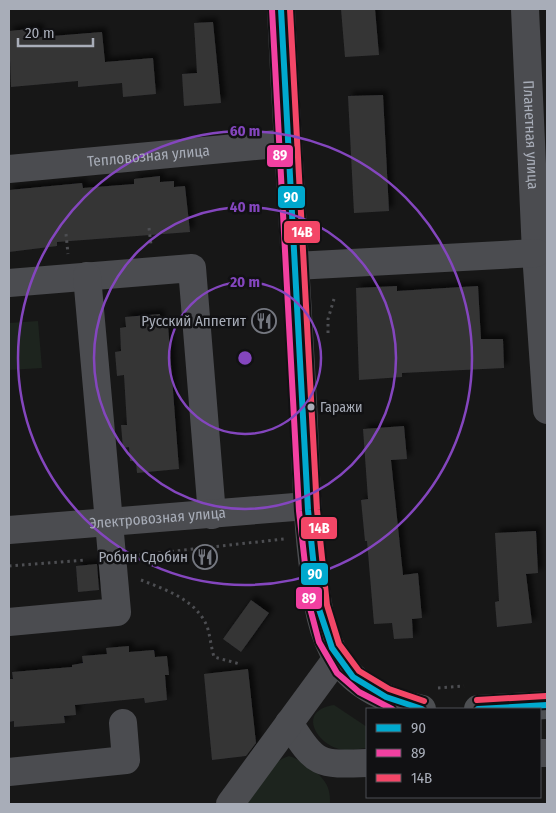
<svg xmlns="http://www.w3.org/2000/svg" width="556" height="813" font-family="'Fira Sans Condensed',sans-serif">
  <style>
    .green { fill: #1d241e }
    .building { fill: #353536; filter: url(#shadow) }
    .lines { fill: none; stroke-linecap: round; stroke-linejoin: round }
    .path { stroke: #4d4e52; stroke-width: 3; stroke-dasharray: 2.5 4; stroke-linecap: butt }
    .minor { stroke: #4b4c50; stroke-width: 28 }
    .major { stroke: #4d4f52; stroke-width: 28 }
    .bus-1-casing { stroke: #111113; stroke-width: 10 }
    .bus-2-casing { stroke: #111113; stroke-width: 10 }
    .bus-3-casing { stroke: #111113; stroke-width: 10 }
    .bus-1 { stroke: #00a9ce; stroke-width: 6 }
    .bus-2 { stroke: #f240a1; stroke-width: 6 }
    .bus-3 { stroke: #f34667; stroke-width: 6 }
    .ring { fill: none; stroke: #8446be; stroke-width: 2.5 }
    .bus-dot { fill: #a8adb8; stroke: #111113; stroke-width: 2 }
    .labels { text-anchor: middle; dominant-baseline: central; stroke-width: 5; stroke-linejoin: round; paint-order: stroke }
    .bus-label { font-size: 14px; fill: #a8adb8; stroke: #111113; text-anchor: start }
    .street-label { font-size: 15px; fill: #a8adb8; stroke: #111113 }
    .poi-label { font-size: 15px; fill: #a8adb8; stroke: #111113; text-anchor: end }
    .centre { fill: #8446be; stroke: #111113; stroke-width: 2.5 }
    .ring-label { font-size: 15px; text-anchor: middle; font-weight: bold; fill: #8446be; stroke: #111113; stroke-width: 5; stroke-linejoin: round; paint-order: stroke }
    .line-badge { stroke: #111113; stroke-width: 2 }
    .badge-label { font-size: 14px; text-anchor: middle; font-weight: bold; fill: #fff }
  </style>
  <defs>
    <filter id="shadow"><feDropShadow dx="4.5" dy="-4.5" stdDeviation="2.5" flood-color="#0009"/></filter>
  </defs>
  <rect width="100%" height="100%" fill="#171717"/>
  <g class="green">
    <path d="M38,321L42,368L9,370V323Z"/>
    <path d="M334,705L367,727V748C358,749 345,752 336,748C314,740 299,710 334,705Z"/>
    <path d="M289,756C302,760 324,775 328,788C330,793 330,799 330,804H247C258,788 268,762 289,756Z"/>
  </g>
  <g class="building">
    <path d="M341,9H375L379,55L345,57Z"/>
    <path d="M213,22L221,103L184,106L182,74L197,73L194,23Z"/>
    <path d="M39,28L40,37L102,32L105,62L153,58L156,94L123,97L122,83L78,87V81L11,87L9,31Z"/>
    <path d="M383,95L389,211L354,213L348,96Z"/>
    <path d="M160,176V182L174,181V187L185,186L190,232L57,242V246L9,252V190L82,183L83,188L134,184V179Z"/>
    <path d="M397,286V291L478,286L481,339H503L504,368L402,373V377L359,380L356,288Z"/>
    <path d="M160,314L161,326L168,325L179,469L137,473L136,461H130L129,447L123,448L121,425H127L124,375L117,376L115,352L121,351L120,328L126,327L125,317Z"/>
    <path d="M404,426L407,459L391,460L403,575L418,573L422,618L412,619L413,638L394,639L392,623L374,624L367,541H365L361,500L368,499L363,429Z"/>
    <path d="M536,531L538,573L526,574L532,623L497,627L495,602L499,601L495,533Z"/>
    <path d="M97,564L99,590L78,592L76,566Z"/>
    <path d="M251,600L269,613L241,652L223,639Z"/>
    <path d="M129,646V652L154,650L155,657L167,656L169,675H165L167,700L145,703L144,698L75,705L76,715L64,716L65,723L14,727V721L9,722V679H13L12,672L72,667V665L83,663L82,656L107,654L106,648Z"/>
    <path d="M248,669L256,743L246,756L212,760L204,674Z"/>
  </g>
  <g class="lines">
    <g class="path">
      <path d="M149,228L151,245"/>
      <path d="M66,234L68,254"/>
      <path d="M328,333V319L334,299"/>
      <path d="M139,555L284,539"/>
      <path d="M9,566L85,560"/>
      <path d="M141,580C166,590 195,599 207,626C210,635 211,647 214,657L240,664"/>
      <path d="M438,688L464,686"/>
    </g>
    <g class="minor">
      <path id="s1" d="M525,9L536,253L547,410"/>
      <path id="s2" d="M9,169L288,143"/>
      <path d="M295,266L536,253"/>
      <path d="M9,283L192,268L212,515"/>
      <path id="s3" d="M9,530L307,506"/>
      <path d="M9,622L117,612L87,276"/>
      <path d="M289,723C316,765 318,765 367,763"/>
      <path d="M540,753H547"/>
      <path d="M9,772L126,760L123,723"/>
      <path d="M230,804L337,658"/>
    </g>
    <g class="major">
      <path d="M281,9C287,140 296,272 303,404C306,461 306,517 314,574C317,602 321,633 337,658C355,687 390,702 422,709"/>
      <path d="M478,709L547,705"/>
    </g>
    <defs>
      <g id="bus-1">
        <path d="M281,9L308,510L318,606L332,648L353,677L386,697L422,709"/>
        <path d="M478,709L547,705"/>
      </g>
      <path id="bus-2" d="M272,9L299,511L310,608L319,642L337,673L359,692L392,709"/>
      <g id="bus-3">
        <path d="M290,9L317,510L327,605L339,644L359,671L389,689L424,701"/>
        <path d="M477,700L546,696"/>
      </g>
    </defs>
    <use href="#bus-1" class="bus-1-casing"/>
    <use href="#bus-2" class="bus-2-casing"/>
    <use href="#bus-3" class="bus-3-casing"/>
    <use href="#bus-1" class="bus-1"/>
    <use href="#bus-2" class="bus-2"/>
    <use href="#bus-3" class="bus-3"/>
  </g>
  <g class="ring">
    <circle cx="245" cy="358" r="76"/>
    <circle cx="245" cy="358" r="151"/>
    <circle cx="245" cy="358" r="227"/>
  </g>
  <defs>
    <symbol id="restaurant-ring" viewBox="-11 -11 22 22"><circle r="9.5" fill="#111113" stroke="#757880" stroke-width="1.5"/><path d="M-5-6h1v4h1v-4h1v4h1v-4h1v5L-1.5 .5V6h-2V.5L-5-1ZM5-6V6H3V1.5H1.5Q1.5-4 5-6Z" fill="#757880"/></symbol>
  </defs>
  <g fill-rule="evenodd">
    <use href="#restaurant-ring" x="250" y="307" width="28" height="28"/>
    <use href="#restaurant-ring" x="191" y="543" width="28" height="28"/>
  </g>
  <circle class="bus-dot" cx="311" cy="407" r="4.5"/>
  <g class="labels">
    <g class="bus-label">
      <text x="320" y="407">Гаражи</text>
    </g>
    <g class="street-label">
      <text stroke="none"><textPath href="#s1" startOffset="126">Планетная улица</textPath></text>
      <text stroke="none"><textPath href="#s2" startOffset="140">Тепловозная улица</textPath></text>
      <text stroke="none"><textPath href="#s3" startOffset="149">Электровозная улица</textPath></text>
    </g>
    <g class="poi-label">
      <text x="246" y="321">Русский Аппетит</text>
      <text x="188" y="557">Робин Сдобин</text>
    </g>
  </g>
  <circle cx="245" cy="358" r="8" class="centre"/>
  <g class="ring-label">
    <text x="245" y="136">60 m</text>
    <text x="245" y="212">40 m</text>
    <text x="245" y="287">20 m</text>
  </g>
  <g class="line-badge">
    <rect x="266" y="144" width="28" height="24" rx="5" fill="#f240a1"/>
    <rect x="277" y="185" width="29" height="24" rx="5" fill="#00a9ce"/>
    <rect x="283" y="220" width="38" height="24" rx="5" fill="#f34667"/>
    <rect x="300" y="516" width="38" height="24" rx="5" fill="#f34667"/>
    <rect x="300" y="562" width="29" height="24" rx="5" fill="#00a9ce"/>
    <rect x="295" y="586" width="28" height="24" rx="5" fill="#f240a1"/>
  </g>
  <g class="badge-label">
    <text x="280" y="160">89</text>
    <text x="291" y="202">90</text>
    <text x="302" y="237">14В</text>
    <text x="319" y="533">14В</text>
    <text x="315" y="579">90</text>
    <text x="309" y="603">89</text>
  </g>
  <rect width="556" height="813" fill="none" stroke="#a8adb8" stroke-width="20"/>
  <rect x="366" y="708" width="175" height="90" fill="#111113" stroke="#4d4f55"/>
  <rect x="376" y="724" width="25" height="8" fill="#00a9ce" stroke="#4d4f55"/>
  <text x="411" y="733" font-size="15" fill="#a8adb8">90</text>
  <rect x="376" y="749" width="25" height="8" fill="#f240a1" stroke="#4d4f55"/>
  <text x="411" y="758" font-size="15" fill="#a8adb8">89</text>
  <rect x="376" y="774" width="25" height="8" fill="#f34667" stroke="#4d4f55"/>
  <text x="411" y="783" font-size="15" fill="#a8adb8">14В</text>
  <path d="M18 38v8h75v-8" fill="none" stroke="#a8adb8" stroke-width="2.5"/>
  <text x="25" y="38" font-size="15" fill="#a8adb8" stroke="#111113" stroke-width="4" paint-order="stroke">20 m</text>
</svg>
